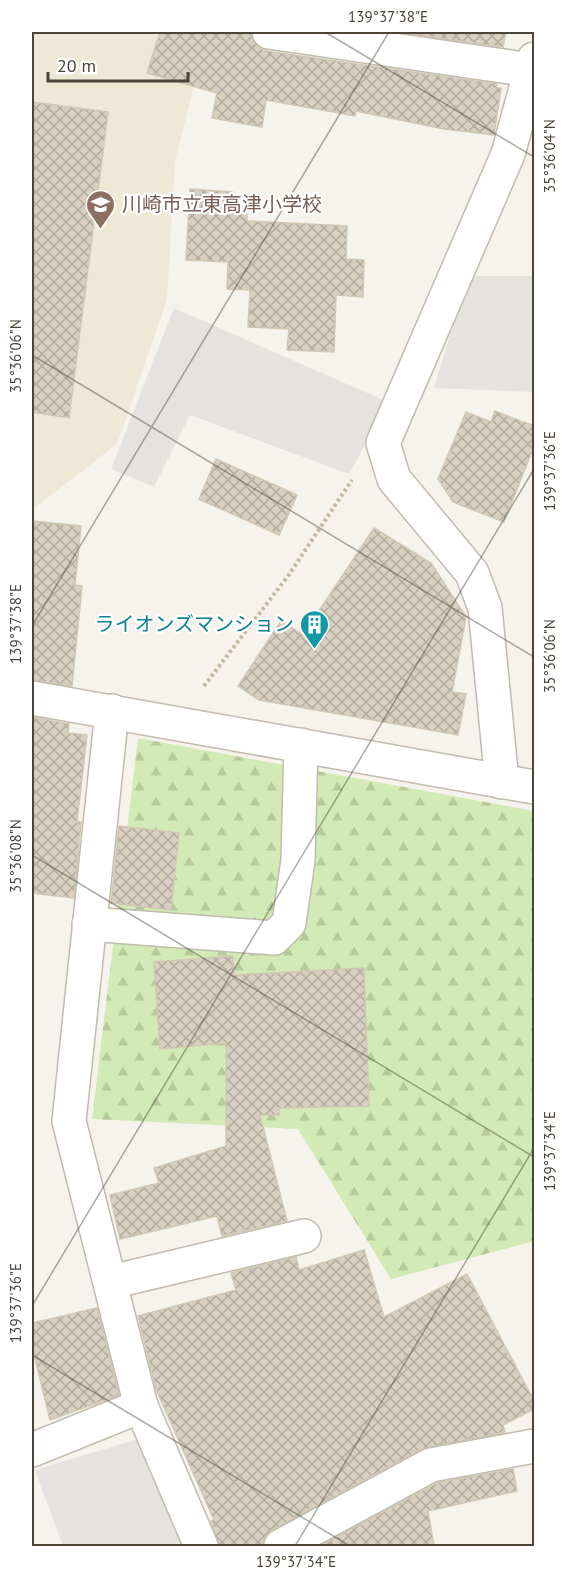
<svg xmlns="http://www.w3.org/2000/svg" width="566" height="1578" font-family="'PT Sans','Noto Sans JP',sans-serif">
  <style>
    .education { fill: #efe8d6 }
    .forest { fill: url(#forest-firs) }
    .parking { fill: #e5e3e0 }
    .building { fill: url(#building-cross-hatch); stroke: #d3c7b4; stroke-width: 1.5 }
    .lines { fill: none; stroke-linecap: round; stroke-linejoin: round }
    .minor-casing { stroke: #c2bbae; stroke-width: 36 }
    .path { stroke: #c4b79f; stroke-width: 4; stroke-dasharray: 3 3; stroke-linecap: butt }
    .minor { stroke: #fff; stroke-width: 33 }
    .ticks { fill: none; stroke: #4b4439; stroke-width: 1.5; stroke-opacity: 0.45 }
    .labels { text-anchor: middle; dominant-baseline: central; stroke-width: 4.5; stroke-linejoin: round; paint-order: stroke }
    .education-label { font-size: 20px; fill: #785e54; stroke: #fff; text-anchor: start }
    .culture-label { font-size: 20px; fill: #0d838f; stroke: #fff; text-anchor: end }
    .neatline { fill: none; stroke: #4b4439; stroke-width: 2 }
    .ticks-label { font-size: 15px; text-anchor: middle; fill: #4b4439 }
  </style>
  <defs>
    <pattern id="forest-firs" width="22" height="20" patternUnits="userSpaceOnUse" patternTransform="scale(1.5)"><rect width="22" height="20" fill="#d2eab5"/><path d="M5 1l3.5 6h-7zM16 11l3.5 6h-7z" fill="#b6ca9c"/></pattern>
    <pattern id="building-cross-hatch" width="8" height="8" patternUnits="userSpaceOnUse" patternTransform="scale(1.5)"><rect width="8" height="8" fill="#d8cfc1"/><path d="M0 0l8 8M0 8l8-8" fill="none" stroke="#b1aa9e"/></pattern>
  </defs>
  <rect width="100%" height="100%" fill="#f6f3ec"/>
  <path class="education" d="M32,32H208L175,161L167,300L117,444L32,510Z"/>
  <path class="forest" d="M138,738L534,811V1241L391,1279L298,1129L92,1119Z"/>
  <g class="parking">
    <path d="M468,276H534V392L434,388Z"/>
    <path d="M174,308L388,402L349,474L190,415L154,487L111,469Z"/>
    <path d="M138,1439L184,1546H63L35,1470Z"/>
  </g>
  <g class="building">
    <path d="M160,32H251L257,46L266,51L497,84L496,88H501L494,135L444,129L356,111L355,116L266,100L262,127L212,118L217,93L147,73Z"/>
    <path d="M396,32H506L503,47Z"/>
    <path d="M32,102L108,112L69,418L32,412Z"/>
    <path d="M190,189L232,192L231,213L247,214V221L347,226L346,259L364,260L363,297L336,295L334,352L287,350L289,329L248,327L250,290L227,289L228,262L186,260Z"/>
    <path d="M495,411L534,426V446L504,522L453,502L438,479L466,412L491,422Z"/>
    <path d="M216,459L297,495L279,535L199,499Z"/>
    <path d="M32,521L81,526L75,585L82,586L72,686L32,680Z"/>
    <path d="M374,528L431,563L466,617L452,692L466,694L458,735L259,700L238,686L281,621L303,635Z"/>
    <path d="M32,717L69,724L68,733L87,735L77,822H81L74,898L32,893Z"/>
    <path d="M119,826L179,833L171,910L111,903Z"/>
    <path d="M233,956L234,975L364,968L369,1106L279,1108V1115H260L287,1221L222,1236L217,1216L120,1239L110,1195L159,1183L154,1168L226,1146V1043L160,1049L154,962Z"/>
    <path d="M364,1250L384,1317L467,1274L534,1401V1409L503,1425L505,1432L422,1449L272,1530L265,1537L262,1546H219L211,1521L214,1520L156,1389L138,1316L236,1290L231,1273L296,1257L299,1270Z"/>
    <path d="M97,1308L119,1395L50,1420L32,1346V1323Z"/>
    <path d="M513,1469L517,1491L428,1511L434,1546H320L437,1483Z"/>
  </g>
  <g class="lines">
    <defs>
      <g id="minor">
        <path d="M269,32L531,70"/>
        <path d="M32,698L534,787"/>
        <path d="M112,711L69,1121L141,1406L201,1546"/>
        <path d="M502,782L485,608L472,573L394,479L383,443L508,154L534,59"/>
        <path d="M89,924L274,938L289,923L298,860L301,745"/>
        <path d="M111,1282L304,1236"/>
        <path d="M32,1450L141,1406"/>
        <path d="M281,1546L431,1465L534,1446"/>
      </g>
    </defs>
    <use href="#minor" class="minor-casing"/>
    <path class="path" d="M204,686L288,576L352,480"/>
    <use href="#minor" class="minor"/>
  </g>
  <path class="ticks" d="M325,32L534,157M32,355L534,657M32,626L389,32M32,855L534,1157M32,1306L534,469M32,1355L350,1546M295,1546L534,1148"/>
  <defs>
    <symbol id="school-pin" viewBox="-11 -11 22 30"><path d="M0 17L-7.5 6A9.5 9.5 0 1 1 7.5 6Z" fill="#8d6e63" stroke="#fff"/><path d="M0-5L7-2L0 1L-7-2ZM-4 1L0 2.5L4 1V4Q0 6-4 4Z" fill="#fff"/></symbol>
    <symbol id="building-pin" viewBox="-11 -11 22 30"><path d="M0 17L-7.5 6A9.5 9.5 0 1 1 7.5 6Z" fill="#0f9aa8" stroke="#fff"/><path d="M-4-6H4V6H1V3H-1V6H-4ZM-2.5-4.3h1.7v1.8h-1.7ZM.8-4.3h1.7v1.8H.8ZM-2.5-1h1.7V.8h-1.7ZM.8-1h1.7V.8H.8Z" fill="#fff"/></symbol>
  </defs>
  <g fill-rule="evenodd">
    <use href="#school-pin" x="84" y="188" width="33" height="45"/>
    <use href="#building-pin" x="298" y="608" width="33" height="45"/>
  </g>
  <g class="labels">
    <g class="education-label">
      <text x="122" y="204">川崎市立東高津小学校</text>
    </g>
    <g class="culture-label">
      <text x="294" y="624">ライオンズマンション</text>
    </g>
  </g>
  <rect width="566" height="1578" fill="none" stroke="#ffffff" stroke-width="66"/>
  <path d="M48 72v9h140v-9" fill="none" stroke="#4b4439" stroke-width="3"/>
  <text x="57" y="72" font-size="18" fill="#4b4439" stroke="#ffffff" stroke-width="4.5" paint-order="stroke">20 m</text>
  <rect x="33" y="33" width="500" height="1512" class="neatline"/>
  <g class="ticks-label">
    <text x="388" y="22">139°37'38"E</text>
    <text transform="translate(550 156) rotate(-90)" y="5">35°36'04"N</text>
    <text transform="translate(16 356) rotate(-90)" y="5">35°36'06"N</text>
    <text transform="translate(550 471) rotate(-90)" y="5">139°37'36"E</text>
    <text transform="translate(16 624) rotate(-90)" y="5">139°37'38"E</text>
    <text transform="translate(550 656) rotate(-90)" y="5">35°36'06"N</text>
    <text transform="translate(16 856) rotate(-90)" y="5">35°36'08"N</text>
    <text transform="translate(550 1151) rotate(-90)" y="5">139°37'34"E</text>
    <text transform="translate(16 1303) rotate(-90)" y="5">139°37'36"E</text>
    <text x="296" y="1567">139°37'34"E</text>
  </g>
</svg>
